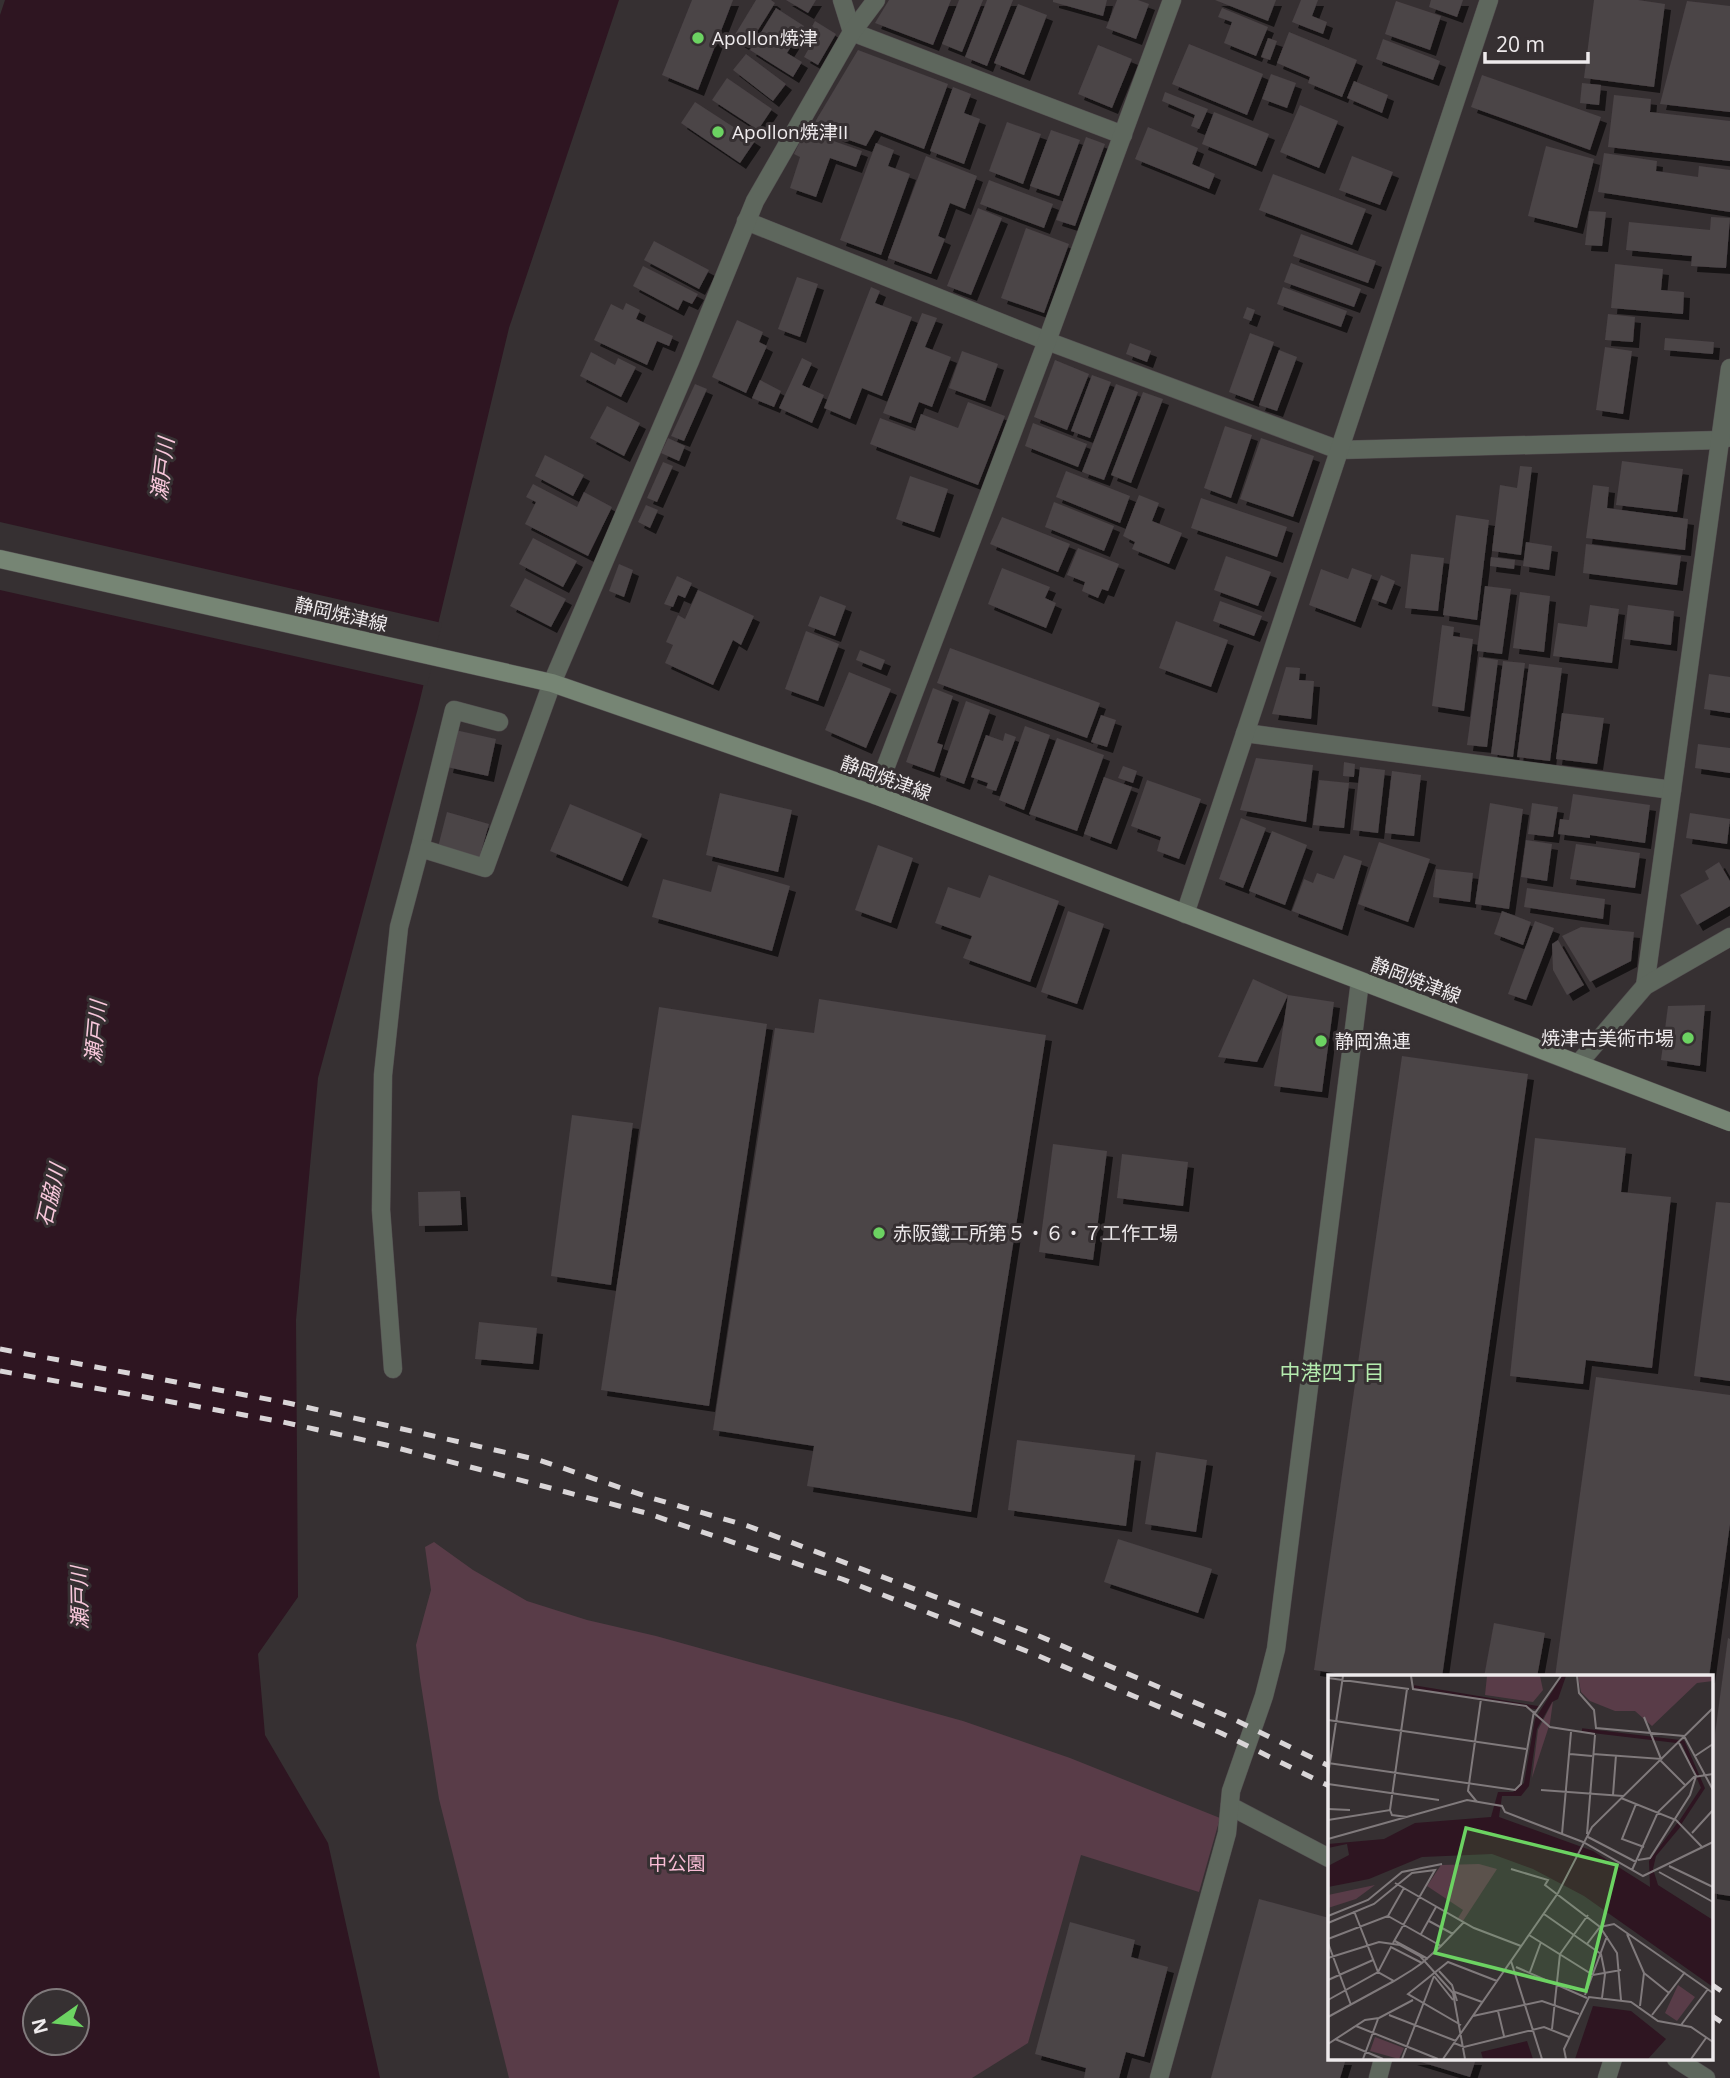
<svg xmlns="http://www.w3.org/2000/svg" width="1730" height="2078" font-family="'Open Sans','Noto Sans JP',sans-serif">
  <style>
    .green { fill: #593c48 }
    .water { fill: #2e1521; fill-rule: evenodd }
    .pier { fill: #363032 }
    .building { fill: #4b4447; filter: url(#shadow) }
    .lines { fill: none; stroke-linecap: round; stroke-linejoin: round }
    .minor-casing { stroke: #534e50; stroke-width: 19 }
    .secondary-casing { stroke: #534e50; stroke-width: 19 }
    .minor { stroke: #5e675d; stroke-width: 18 }
    .secondary { stroke: #768574; stroke-width: 18 }
    .rail { stroke: #d9d5d7; stroke-width: 5; stroke-dasharray: 12 12; stroke-linecap: butt }
    .poi-dot { fill: #6cd362; stroke: #363032; stroke-width: 2.5 }
    .labels { text-anchor: middle; dominant-baseline: central; stroke-width: 6; stroke-linejoin: round; paint-order: stroke }
    .poi-label { font-size: 19px; fill: #eeeaec; stroke: #363032; text-anchor: start }
    .street-label { font-size: 19px; fill: #eeeaec; stroke: #363032 }
    .park-label { font-size: 19px; fill: #f8bcd5; stroke: #363032 }
    .water-label { font-size: 21px; font-style: italic; fill: #f9c8dc; stroke: #363032 }
    .neighbourhood-label { font-size: 21px; fill: #b4ebae; stroke: #363032 }
    .inset-river { fill: none; stroke: #2e1521; stroke-width: 3.5 }
    .inset-road { fill: none; stroke: #807a7c; stroke-width: 2 }
    .view { fill: #6cd362; fill-opacity: 0.15; stroke: #6cd362; stroke-width: 3.5 }
    .inset-edge { fill: none; stroke: #eeeaec; stroke-width: 3.5 }
  </style>
  <defs>
    <filter id="shadow"><feDropShadow dx="6" dy="6" stdDeviation="0" flood-color="#0009"/></filter>
  </defs>
  <rect width="100%" height="100%" fill="#363032"/>
  <path class="green" d="M434,1542L473,1570L527,1601L587,1620L656,1636L963,1721L1070,1758L1220,1818L1199,1892L1081,1855L1028,2043L972,2078H509L439,1799L420,1678L416,1645L431,1590L425,1547Z"/>
  <path class="water" d="M5,0H619L509,328L418,708L318,1078L296,1320L298,1597L258,1654L265,1735L328,1843L380,2078H0V15ZM35,2001H77V2043H35Z"/>
  <path class="pier" d="M0,522L442,623L427,686L0,590Z"/>
  <g class="building">
    <path d="M692,0H733L698,90L662,75Z"/>
    <path d="M756,0H771L775,3L755,35L750,32L743,44L733,38Z"/>
    <path d="M786,0H816L808,13Z"/>
    <path d="M889,0H951L933,45L875,23Z"/>
    <path d="M959,0H983L962,52L942,44Z"/>
    <path d="M987,0H1013L987,66L965,57Z"/>
    <path d="M1053,0H1107L1103,16L1053,2Z"/>
    <path d="M1117,0H1138L1149,4L1136,39L1106,28Z"/>
    <path d="M1215,0H1276L1268,21Z"/>
    <path d="M1301,0H1318L1312,16L1327,22L1323,34L1292,22Z"/>
    <path d="M1431,0H1463L1457,17L1429,7Z"/>
    <path d="M1594,0H1638L1665,4L1654,87L1584,78Z"/>
    <path d="M1396,1L1441,16L1430,50L1385,34Z"/>
    <path d="M1687,1L1730,6V112L1660,104Z"/>
    <path d="M1018,4L1047,15L1024,75L994,63Z"/>
    <path d="M776,8L804,26L787,53L802,62L793,77L750,50Z"/>
    <path d="M1222,8L1268,27L1256,56L1224,43L1232,22L1218,17Z"/>
    <path d="M815,21L836,34L818,65L804,57L812,43L805,39Z"/>
    <path d="M1289,32L1357,60L1342,97L1308,83L1310,77L1277,63Z"/>
    <path d="M1268,38L1277,41L1270,60L1261,57Z"/>
    <path d="M1383,39L1440,61L1433,80L1376,59Z"/>
    <path d="M1189,44L1263,74L1247,115L1172,84Z"/>
    <path d="M1098,45L1132,59L1112,108L1078,94Z"/>
    <path d="M858,50L948,84L924,149L875,130L866,146L812,127Z"/>
    <path d="M746,54L786,84L773,101L733,70Z"/>
    <path d="M1271,74L1296,83L1287,108L1262,99Z"/>
    <path d="M1482,75L1601,117L1590,150L1471,107Z"/>
    <path d="M727,78L772,109L758,130L712,100Z"/>
    <path d="M1354,81L1388,95L1382,113L1347,98Z"/>
    <path d="M1582,83L1601,85L1599,105L1580,103Z"/>
    <path d="M953,87L971,94L964,113L980,119L964,164L930,151Z"/>
    <path d="M1165,92L1208,109L1199,129L1191,126L1195,115L1162,101Z"/>
    <path d="M1614,95L1651,99L1650,112L1730,121V161L1608,147Z"/>
    <path d="M695,102L755,141L740,163L681,123Z"/>
    <path d="M1300,105L1338,121L1319,168L1280,152Z"/>
    <path d="M1214,112L1269,134L1256,166L1202,144Z"/>
    <path d="M1007,122L1041,134L1023,184L989,171Z"/>
    <path d="M1148,127L1198,148L1192,164L1215,174L1209,189L1135,159Z"/>
    <path d="M1051,130L1080,140L1059,196L1030,186Z"/>
    <path d="M805,131L862,151L856,167L830,158L816,197L790,188L800,157L794,154Z"/>
    <path d="M1086,137L1105,144L1075,226L1056,220Z"/>
    <path d="M876,143L894,150L888,166L910,174L881,255L840,240Z"/>
    <path d="M1546,146L1594,159L1577,228L1528,216Z"/>
    <path d="M1604,153L1657,161L1656,171L1698,177L1699,166L1730,170V212L1598,192Z"/>
    <path d="M926,156L977,176L965,209L950,203L938,236L945,239L931,274L888,258Z"/>
    <path d="M1352,156L1393,172L1380,205L1339,190Z"/>
    <path d="M1273,174L1366,209L1352,245L1259,210Z"/>
    <path d="M989,180L1053,204L1044,228L980,204Z"/>
    <path d="M978,208L1002,218L971,295L947,286Z"/>
    <path d="M1589,211L1606,212L1602,246L1585,245Z"/>
    <path d="M1711,217L1730,218L1726,268L1691,266L1692,256L1626,250L1629,222L1710,230Z"/>
    <path d="M1026,228L1069,244L1044,313L1001,298Z"/>
    <path d="M1301,234L1376,261L1368,283L1293,256Z"/>
    <path d="M654,241L709,270L699,289L644,260Z"/>
    <path d="M1291,263L1361,289L1354,307L1284,282Z"/>
    <path d="M1615,264L1663,269L1661,290L1684,292L1683,314L1611,308Z"/>
    <path d="M643,266L698,294L692,304L683,300L678,310L633,286Z"/>
    <path d="M797,277L818,284L800,337L778,329Z"/>
    <path d="M871,287L880,291L875,303L912,317L882,396L862,388L850,419L824,408Z"/>
    <path d="M1283,287L1347,311L1341,327L1277,304Z"/>
    <path d="M626,303L640,310L636,319L673,336L669,346L657,341L647,365L594,340L611,304L623,310Z"/>
    <path d="M1247,307L1255,310L1251,321L1243,318Z"/>
    <path d="M922,313L937,318L925,347L951,357L932,407L919,402L911,423L883,413Z"/>
    <path d="M1608,314L1635,317L1633,342L1605,340Z"/>
    <path d="M737,320L763,332L759,342L767,346L746,393L712,377Z"/>
    <path d="M1250,333L1274,342L1253,401L1229,392Z"/>
    <path d="M1665,338L1714,342L1713,354L1664,350Z"/>
    <path d="M1130,343L1151,351L1147,362L1126,354Z"/>
    <path d="M1605,347L1632,351L1623,414L1596,410Z"/>
    <path d="M1279,350L1297,357L1277,411L1259,405Z"/>
    <path d="M962,351L998,364L985,401L949,388Z"/>
    <path d="M591,352L615,365L618,358L636,367L621,397L580,376Z"/>
    <path d="M802,358L812,363L802,385L824,395L812,423L779,408Z"/>
    <path d="M1055,360L1089,374L1067,430L1034,417Z"/>
    <path d="M1092,375L1111,382L1090,438L1071,431Z"/>
    <path d="M760,380L781,391L774,407L752,398Z"/>
    <path d="M695,384L707,389L684,441L671,436Z"/>
    <path d="M1116,384L1138,392L1104,480L1082,472Z"/>
    <path d="M1143,392L1163,399L1131,483L1111,475Z"/>
    <path d="M968,402L1005,416L978,485L870,444L880,418L915,431L921,414L958,428Z"/>
    <path d="M607,406L640,423L624,456L590,438Z"/>
    <path d="M1033,423L1087,444L1078,467L1025,446Z"/>
    <path d="M1225,426L1252,435L1231,498L1204,488Z"/>
    <path d="M668,438L685,446L679,461L661,453Z"/>
    <path d="M1261,438L1314,456L1293,517L1240,499Z"/>
    <path d="M545,455L584,475L573,496L535,476Z"/>
    <path d="M1622,461L1683,469L1677,512L1616,505Z"/>
    <path d="M663,462L673,466L657,502L647,498Z"/>
    <path d="M1520,466L1532,467L1521,555L1492,551L1500,485L1517,488Z"/>
    <path d="M1066,471L1130,496L1120,523L1056,497Z"/>
    <path d="M910,476L948,489L934,532L896,519Z"/>
    <path d="M533,484L577,507L584,492L612,507L588,556L525,524L536,502L526,497Z"/>
    <path d="M1593,485L1609,487L1607,508L1688,519L1685,550L1586,538Z"/>
    <path d="M1139,495L1159,503L1152,521L1182,533L1169,564L1132,549L1135,542L1123,536Z"/>
    <path d="M1201,498L1287,527L1277,557L1191,528Z"/>
    <path d="M1054,502L1114,526L1104,551L1045,527Z"/>
    <path d="M646,505L658,510L650,528L638,522Z"/>
    <path d="M1456,515L1489,520L1477,620L1443,615Z"/>
    <path d="M1002,517L1070,544L1058,572L990,544Z"/>
    <path d="M533,538L577,561L563,587L519,564Z"/>
    <path d="M1526,542L1552,546L1549,570L1523,566Z"/>
    <path d="M1586,544L1681,556L1677,585L1583,573Z"/>
    <path d="M1078,548L1119,564L1108,591L1102,589L1098,598L1082,591L1085,582L1067,575Z"/>
    <path d="M1411,554L1444,558L1438,611L1405,608Z"/>
    <path d="M1226,556L1271,572L1258,606L1214,590Z"/>
    <path d="M1491,557L1515,560L1514,569L1490,566Z"/>
    <path d="M619,564L633,570L624,597L609,591Z"/>
    <path d="M1002,568L1050,587L1045,598L1056,603L1046,628L988,604Z"/>
    <path d="M1352,568L1372,575L1355,622L1309,605L1321,569L1348,579Z"/>
    <path d="M1381,575L1395,581L1386,604L1372,599Z"/>
    <path d="M677,576L692,583L685,598L678,595L673,607L664,604Z"/>
    <path d="M525,578L566,599L551,627L510,606Z"/>
    <path d="M1485,586L1511,589L1502,654L1477,651Z"/>
    <path d="M698,590L754,616L741,645L733,640L713,685L665,663L673,645L666,642L678,615L685,619Z"/>
    <path d="M1520,592L1550,596L1544,652L1513,648Z"/>
    <path d="M820,596L846,606L835,636L808,626Z"/>
    <path d="M1220,601L1262,616L1254,636L1213,621Z"/>
    <path d="M1590,605L1619,609L1612,663L1553,656L1558,623L1587,627Z"/>
    <path d="M1628,605L1674,611L1671,645L1624,639Z"/>
    <path d="M1176,621L1228,640L1211,687L1159,668Z"/>
    <path d="M1442,625L1454,627L1453,636L1473,639L1464,711L1432,706Z"/>
    <path d="M806,631L839,644L818,701L785,689Z"/>
    <path d="M950,648L1100,703L1087,738L937,683Z"/>
    <path d="M860,650L885,660L881,670L856,660Z"/>
    <path d="M1479,657L1498,660L1487,747L1467,745Z"/>
    <path d="M1503,661L1525,663L1513,757L1491,754Z"/>
    <path d="M1529,664L1562,668L1550,761L1517,757Z"/>
    <path d="M1286,667L1300,668L1299,680L1314,681L1311,719L1272,714Z"/>
    <path d="M849,672L891,689L866,748L825,730Z"/>
    <path d="M1709,674L1730,677V713L1704,709Z"/>
    <path d="M933,688L953,696L937,743L943,745L934,772L906,762Z"/>
    <path d="M966,701L990,710L964,784L940,775Z"/>
    <path d="M1562,713L1604,718L1597,764L1556,759Z"/>
    <path d="M1101,715L1116,720L1107,747L1091,742Z"/>
    <path d="M1025,726L1050,735L1024,810L999,800Z"/>
    <path d="M455,730L496,739L488,776L447,767Z"/>
    <path d="M1005,733L1016,737L996,791L986,788L988,783L971,777L986,735L1003,741Z"/>
    <path d="M1057,738L1104,755L1077,831L1029,814Z"/>
    <path d="M1698,744L1730,748V773L1695,768Z"/>
    <path d="M1256,758L1313,765L1306,822L1240,810Z"/>
    <path d="M1344,762L1355,764L1354,777L1343,776Z"/>
    <path d="M1123,766L1137,771L1133,783L1118,778Z"/>
    <path d="M1360,767L1385,770L1378,833L1353,830Z"/>
    <path d="M1392,771L1421,775L1414,836L1385,833Z"/>
    <path d="M1104,777L1132,787L1111,844L1084,834Z"/>
    <path d="M1147,780L1201,799L1179,859L1157,851L1161,837L1131,826Z"/>
    <path d="M1319,780L1349,783L1344,828L1313,825Z"/>
    <path d="M720,793L792,810L778,872L706,855Z"/>
    <path d="M1573,794L1650,805L1645,843L1590,835V838L1558,834L1560,819L1569,820Z"/>
    <path d="M1490,803L1523,809L1509,909L1475,904Z"/>
    <path d="M1532,803L1558,807L1553,837L1528,834Z"/>
    <path d="M570,804L642,834L622,881L550,851Z"/>
    <path d="M447,812L489,824L479,859L438,847Z"/>
    <path d="M1690,813L1730,819L1727,844L1686,838Z"/>
    <path d="M1241,818L1266,828L1243,888L1219,879Z"/>
    <path d="M1272,831L1307,845L1285,905L1249,891Z"/>
    <path d="M1526,840L1552,844L1547,881L1521,877Z"/>
    <path d="M1379,842L1430,859L1408,922L1358,904Z"/>
    <path d="M1576,844L1640,853L1635,888L1570,879Z"/>
    <path d="M878,845L913,858L891,923L855,910Z"/>
    <path d="M1344,855L1362,861L1342,930L1292,911L1304,879L1313,883L1317,873L1334,879Z"/>
    <path d="M1719,862L1730,881V906L1697,925L1680,895L1709,879L1705,871Z"/>
    <path d="M718,865L790,886L772,951L652,917L663,879L711,892Z"/>
    <path d="M1436,869L1473,873L1470,902L1433,897Z"/>
    <path d="M989,875L1059,901L1030,982L963,958L972,936L935,923L948,887L980,898Z"/>
    <path d="M1527,888L1605,899L1603,919L1524,907Z"/>
    <path d="M1068,911L1104,924L1077,1004L1041,992Z"/>
    <path d="M1502,911L1531,922L1523,945L1494,934Z"/>
    <path d="M1535,921L1554,928L1526,1000L1508,994Z"/>
    <path d="M1581,927L1634,932L1631,961L1590,982L1562,936Z"/>
    <path d="M1558,940L1584,985L1567,995L1553,970L1552,944Z"/>
    <path d="M1253,979L1288,995L1334,1002L1322,1092L1274,1086L1288,995L1257,1062L1218,1057Z"/>
    <path d="M819,999L1046,1035L971,1512L807,1486L814,1446L713,1430L775,1028L814,1033Z"/>
    <path d="M1705,1005L1700,1066L1661,1060L1668,1006Z"/>
    <path d="M659,1007L767,1024L709,1406L601,1390Z"/>
    <path d="M1402,1056L1528,1074L1442,1677H1360L1314,1670Z"/>
    <path d="M572,1115L633,1123L611,1285L551,1276Z"/>
    <path d="M1535,1138L1626,1148L1621,1192L1671,1197L1652,1368L1586,1360L1583,1384L1510,1376Z"/>
    <path d="M1053,1144L1107,1151L1093,1260L1039,1252Z"/>
    <path d="M1122,1154L1188,1162L1183,1206L1117,1198Z"/>
    <path d="M460,1191L462,1225L419,1226L418,1192Z"/>
    <path d="M1716,1202L1730,1203V1381L1694,1376Z"/>
    <path d="M479,1322L537,1328L533,1364L475,1359Z"/>
    <path d="M1596,1377L1730,1395V1524L1709,1677H1555Z"/>
    <path d="M1017,1440L1135,1455L1126,1526L1008,1510Z"/>
    <path d="M1156,1452L1207,1460L1196,1532L1145,1524Z"/>
    <path d="M1118,1539L1212,1569L1198,1613L1104,1582Z"/>
    <path d="M1494,1623L1545,1633L1537,1677H1484Z"/>
    <path d="M1728,1638L1730,1639V1896L1711,1893V1763Z"/>
    <path d="M1259,1899L1329,1918V2059H1346L1340,2078H1211Z"/>
    <path d="M1070,1922L1135,1940L1131,1957L1168,1967L1144,2057L1126,2052L1119,2078H1084L1086,2068L1035,2054Z"/>
    <path d="M1411,2059H1476L1470,2077Z"/>
  </g>
  <g class="lines">
    <defs>
      <g id="minor">
        <path d="M842,0L852,32L1123,135"/>
        <path d="M746,221L1047,341L1339,450L1720,440L1730,437"/>
        <path d="M1245,733L1672,790"/>
        <path d="M875,795L1047,341L1172,0"/>
        <path d="M420,848L454,710L499,722"/>
        <path d="M1185,914L1489,0"/>
        <path d="M1645,986L1730,368"/>
        <path d="M1578,1064L1645,986L1730,937"/>
        <path d="M393,1369L381,1210L383,1075L399,927L420,848L485,868L552,683L690,361L755,201L852,32L876,0"/>
        <path d="M1230,1806L1329,1858"/>
        <path d="M1676,2059L1706,2078"/>
        <path d="M1159,2078L1227,1833L1231,1791L1264,1696L1276,1649L1360,981"/>
        <path d="M1378,2078L1383,2059"/>
        <path d="M1607,2078L1613,2059"/>
      </g>
      <path id="secondary" d="M0,559L552,683L875,795L1730,1122"/>
    </defs>
    <use href="#minor" class="minor-casing"/>
    <use href="#secondary" class="secondary-casing"/>
    <use href="#minor" class="minor"/>
    <use href="#secondary" class="secondary"/>
    <g class="rail">
      <path d="M0,1349L288,1403L539,1460L648,1497L748,1526L1039,1636L1229,1717L1329,1766"/>
      <path d="M0,1371L283,1422L386,1445L646,1513L842,1579L1034,1654L1221,1733L1329,1786"/>
      <path d="M1711,1984L1730,1997"/>
      <path d="M1711,2015L1730,2028"/>
    </g>
  </g>
  <g class="poi-dot">
    <circle cx="698" cy="38" r="7"/>
    <circle cx="718" cy="132" r="7"/>
    <circle cx="1688" cy="1038" r="7"/>
    <circle cx="1321" cy="1041" r="7"/>
    <circle cx="879" cy="1233" r="7"/>
  </g>
  <g class="labels">
    <g class="poi-label">
      <text x="712" y="38">Apollon焼津</text>
      <text x="732" y="132">Apollon焼津II</text>
      <text x="1674" y="1038" text-anchor="end">焼津古美術市場</text>
      <text x="1335" y="1041">静岡漁連</text>
      <text x="893" y="1233">赤阪鐵工所第５・６・７工作工場</text>
    </g>
    <g class="street-label">
      <text transform="translate(341 614) rotate(13)">静岡焼津線</text>
      <text transform="translate(886 778) rotate(20)">静岡焼津線</text>
      <text transform="translate(1416 980) rotate(21)">静岡焼津線</text>
    </g>
    <g class="park-label">
      <text x="677" y="1863">中公園</text>
    </g>
    <g class="water-label">
      <text transform="translate(162 469) rotate(-83)">瀬戸川</text>
      <text transform="translate(95 1032) rotate(-85)">瀬戸川</text>
      <text transform="translate(50 1195) rotate(-77)">石脇川</text>
      <text transform="translate(79 1598) rotate(-91)">瀬戸川</text>
    </g>
    <g class="neighbourhood-label">
      <text x="1332" y="1372">中港四丁目</text>
    </g>
  </g>
  <g transform="translate(1328 1675)">
    <rect width="385" height="385" fill="#363032"/>
    <path d="M159,1H212L215,15L205,27L157,20ZM250,1H385V6L369,8L324,51L307,36H287L262,26L253,17ZM225,26L222,48L204,103L210,55ZM151,189L169,194L135,246L130,243L135,235L99,211L113,190ZM47,210L28,224L0,233V220ZM350,310L367,322L349,346L337,338ZM47,362L76,373L71,384L42,376Z" fill="#593c48"/>
    <path d="M234,1H238L230,24L224,27L209,54L201,111L193,121H174L171,142L265,176L322,212L321,186L350,147L354,150L328,181L325,194L330,210L385,245V312L256,221L205,194L164,179L94,182L41,204L0,212V191L21,180L19,169L0,173V169L56,164L87,148L163,142L170,117H185L196,108L207,44ZM265,331L303,336L338,364L320,384H247ZM199,366L205,384H155L153,377Z" fill="#2e1521"/>
    <path class="inset-river" d="M86,12L211,33M254,55L355,67L375,113L350,151"/>
    <path class="inset-road" d="M83,1L85,14L198,31L222,52L267,59M249,1L251,18L266,35L268,53L356,61L385,115M0,3L81,14M207,38L233,1M0,45L198,74M242,79L264,81M265,79L333,84L316,42M367,81L385,69M332,85L357,110M0,88L187,115L193,109L206,36M0,100L15,1M0,109L111,125M213,115L295,121M285,120L288,80M293,123L348,145L375,173M149,127L140,116L153,24M308,129L294,164L316,172M0,134L22,135M62,135L79,14M0,145L62,135L64,140L79,142M364,158L385,135M234,159L243,57M259,159L267,60M260,162L308,187M0,164L139,125L174,131L177,137L255,167L315,201L385,167M310,185L322,183L362,120L368,101L351,68M341,191L385,212M183,194L220,205L217,210L272,252L289,278L293,325M304,195L330,137L366,102L385,99M331,197L385,227M67,208L146,253L193,271M216,239L273,279L277,299L274,323M0,241L40,225L74,197L114,189M60,241L113,271M101,246L125,259M0,248L46,229L84,198L107,195L65,268M93,259L108,232M299,259L316,298L312,331M201,260L265,300L293,295M0,264L60,241L76,213M67,266L100,284M0,268L23,330M259,269L272,252L286,249L385,318M0,283L51,267L72,270L92,281L125,318L137,384M183,286L214,384M94,288L63,272L50,297L66,306L84,295L94,288L113,271L136,247M188,292L259,323M111,296L124,310L129,326M202,297L213,267M316,298L341,318M106,301L125,325M0,305L45,285M127,317L154,327M257,320L279,261M0,325L50,297L26,236M170,336L176,361M61,340L128,366M324,340L357,297M145,341L214,326L251,339M0,342L66,306M133,350L80,319L120,287L169,306M353,350L380,314M28,351L110,384M224,354L232,279L260,240M7,364L55,384M126,368L136,372L216,352L241,362M0,369L37,345L51,343L85,325M35,384L50,344M74,384L106,301M115,384L230,218L264,152L385,33M238,384L236,374L261,322L303,327L330,346L363,352L385,367M363,384L378,363"/>
    <path class="view" d="M138,153L289,190L258,316L107,278Z"/>
    <rect width="385" height="385" class="inset-edge"/>
  </g>
  <g transform="translate(56 2022) rotate(256)"><circle r="33" fill="#363032" stroke="#807a7c" stroke-width="2"/>
  <path d="M0-5L12 26L0 18L-12 26Z" fill="#6cd362"/>
  <text y="-10" font-size="19" font-weight="bold" text-anchor="middle" fill="#eeeaec">N</text>
  </g>
  <path d="M1485 52v10h103v-10" fill="none" stroke="#eeeaec" stroke-width="3.5"/>
  <text x="1496" y="52" font-size="21" fill="#eeeaec" stroke="#363032" stroke-width="5" paint-order="stroke">20 m</text>
</svg>
